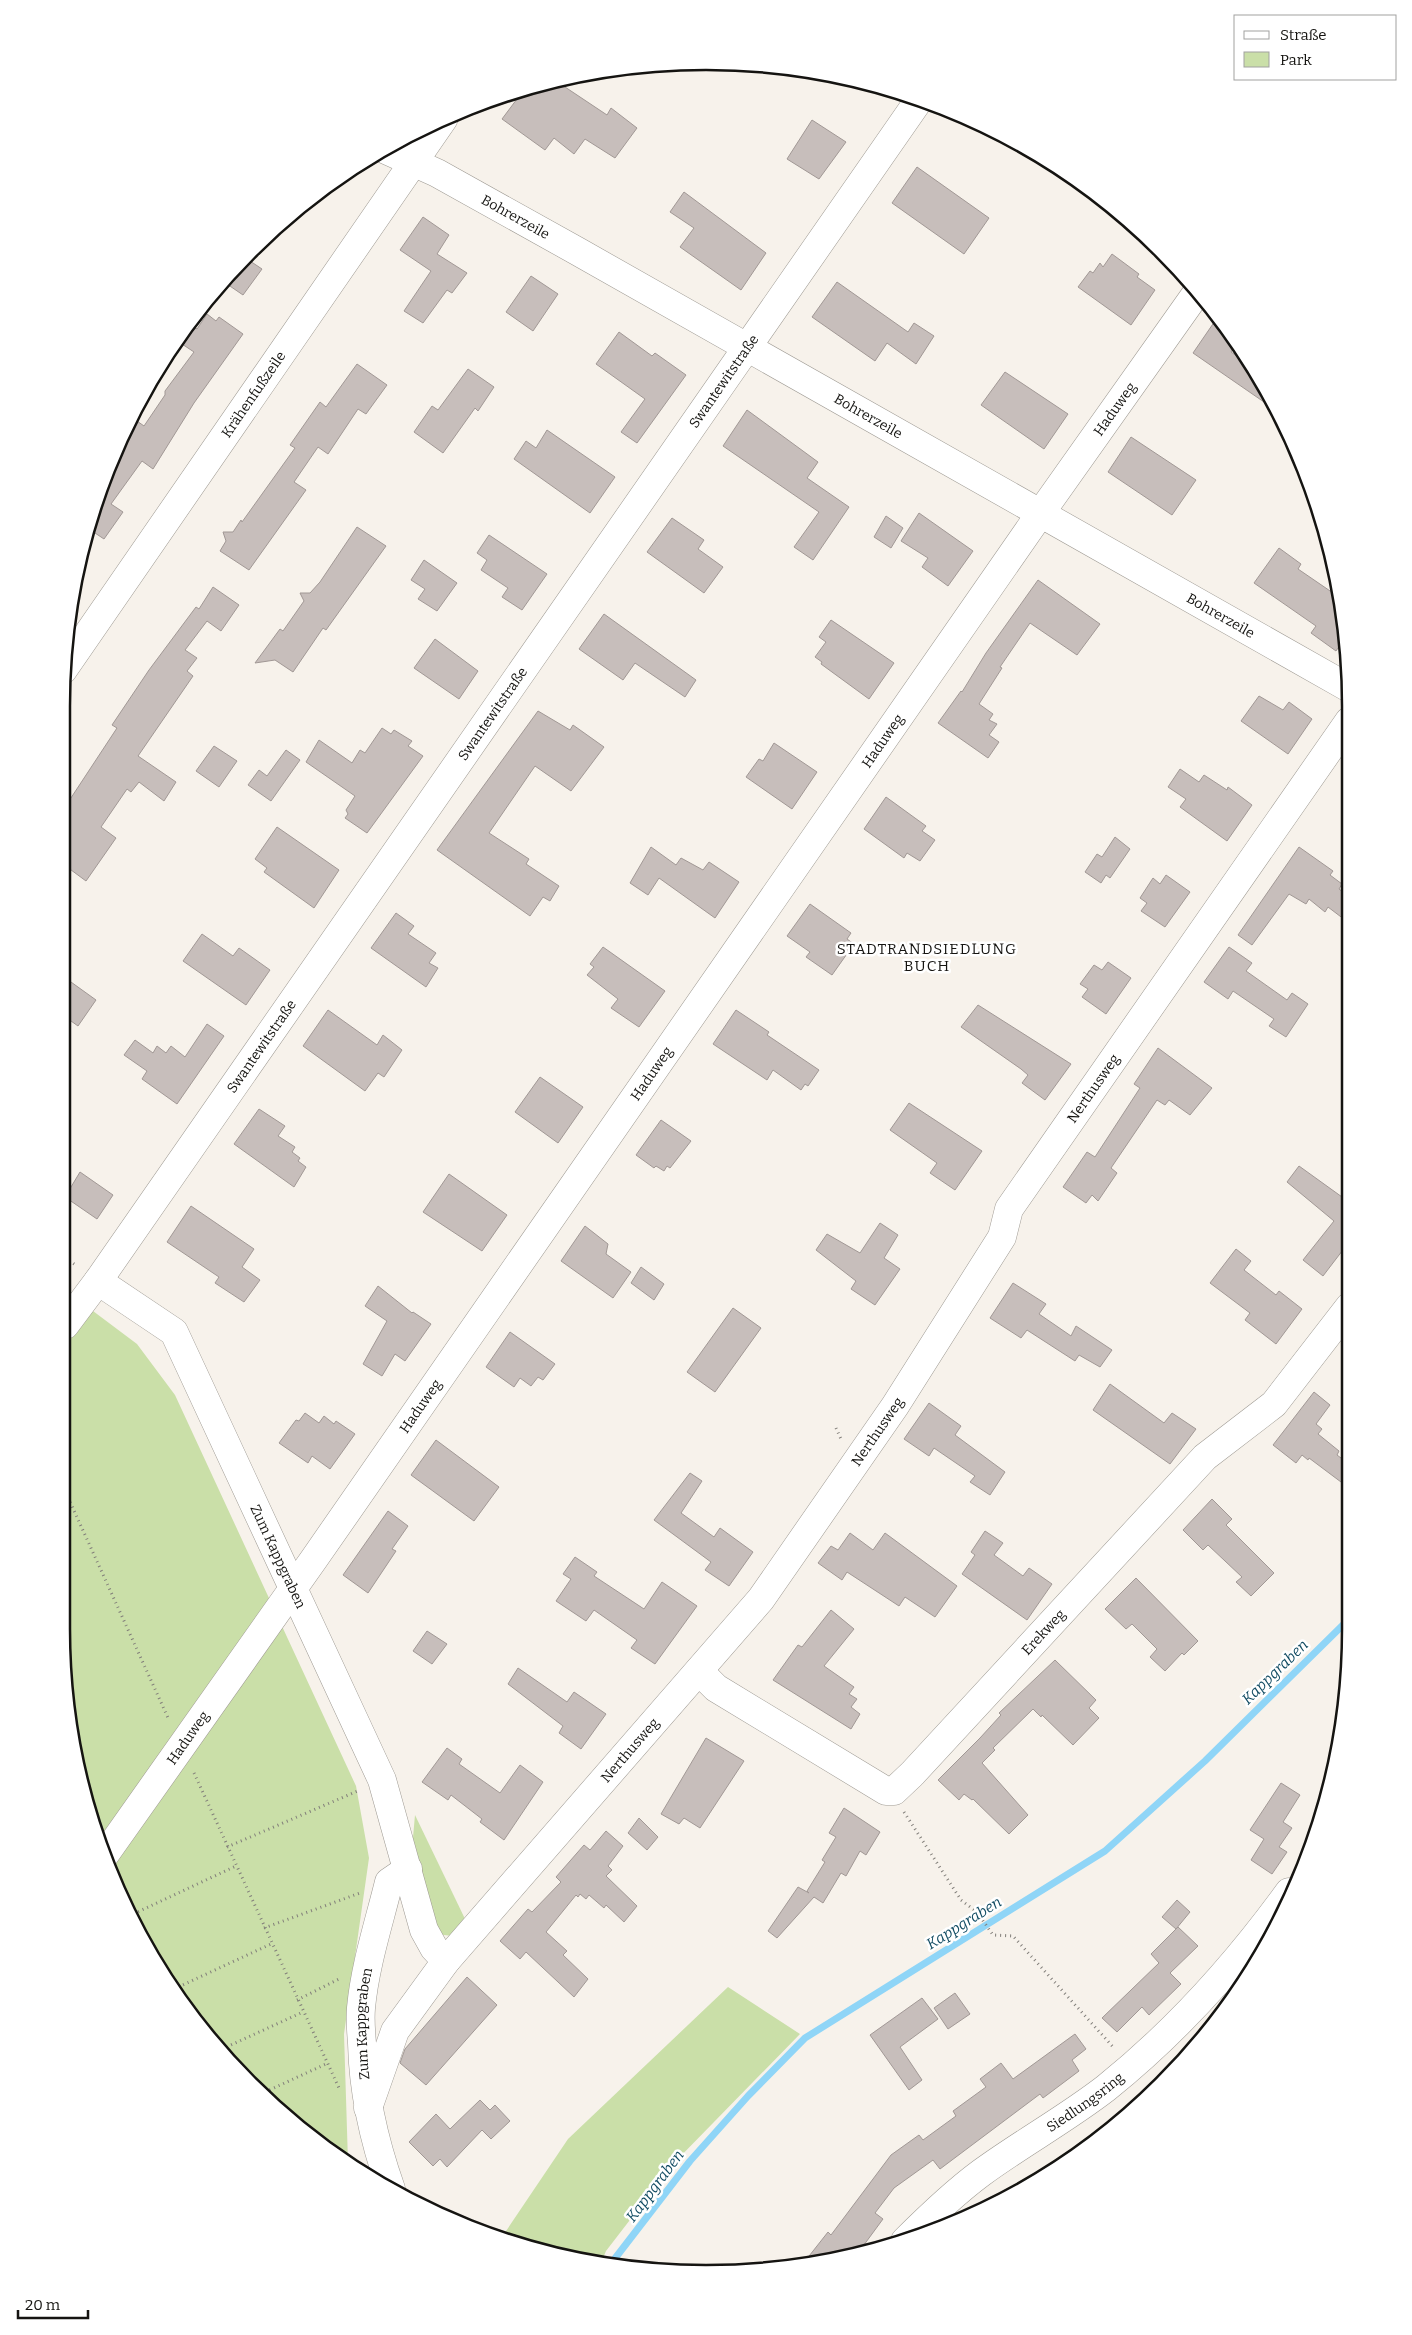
<svg xmlns="http://www.w3.org/2000/svg" width="1412" height="2335" font-family="Bitter,serif">
  <style>
    .green { fill: #cadfa8 }
    .lines { fill: none; stroke-linecap: round; stroke-linejoin: round }
    .stream { stroke: #8fd5f7; stroke-width: 7 }
    .building { fill: #c7bebb; stroke: #a19895 }
    .minor-casing { stroke: #9e9a93; stroke-width: 29 }
    .path { stroke: #827f7a; stroke-width: 3; stroke-dasharray: 1 4; stroke-linecap: butt }
    .minor { stroke: #fff; stroke-width: 28 }
    .labels { text-anchor: middle; dominant-baseline: central; stroke-width: 5; stroke-linejoin: round; paint-order: stroke }
    .street-label { font-size: 14px; fill: #151411; stroke: #fff }
    .neighbourhood-label { font-size: 15px; letter-spacing: 1px; fill: #151411; stroke: #fff }
    .water-label { font-size: 15px; font-style: italic; fill: #114b62; stroke: #fff }
    .rim { fill: none; stroke: #151411; stroke-width: 2.5 }
  </style>
  <rect width="100%" height="100%" fill="#f7f2eb"/>
  <g class="green">
    <path d="M65,1290L137,1344L175,1395L356,1786L369,1858L344,2034L348,2162L314,2141L194,2021L128,1914L95,1836L67,1713Z"/>
    <path d="M415,1815L466,1921L453,1936L435,1934L411,1860Z"/>
    <path d="M728,1987L800,2034L673,2164L606,2251L601,2263L500,2240L568,2139Z"/>
  </g>
  <g class="lines">
    <path class="stream" d="M611,2266L613,2261L690,2161L748,2096L805,2038L1105,1851L1205,1761L1349,1619"/>
  </g>
  <g class="building">
    <path d="M556,81L607,115L611,108L637,128L615,158L585,139L574,154L554,138L545,150L502,119L523,91Z"/>
    <path d="M812,120L846,142L819,179L787,159Z"/>
    <path d="M917,167L989,218L964,254L892,203Z"/>
    <path d="M684,192L766,253L741,290L680,247L694,228L670,212Z"/>
    <path d="M423,217L449,235L437,254L467,273L452,293L447,290L423,323L404,311L431,271L400,250Z"/>
    <path d="M1112,254L1139,274L1137,277L1155,290L1131,325L1078,287L1090,271L1093,273L1100,263L1103,267Z"/>
    <path d="M244,257L262,269L243,295L224,282Z"/>
    <path d="M531,276L558,294L533,331L506,312Z"/>
    <path d="M837,282L908,332L914,323L934,336L916,364L887,343L875,361L812,317Z"/>
    <path d="M207,314L216,321L219,317L243,334L194,403L153,469L142,461L111,504L123,512L104,539L92,531L90,535L96,498L126,438L137,421L144,426L165,395V391L194,352L176,340L190,324L197,329Z"/>
    <path d="M1217,318L1236,344L1231,352L1253,367L1265,384L1277,411L1193,353Z"/>
    <path d="M619,332L652,356L655,353L686,375L637,443L621,432L645,399L596,364Z"/>
    <path d="M357,364L387,385L366,414L358,409L328,454L318,447L294,482L306,490L249,570L220,551L226,541L223,532H233L241,520L242,522L295,448L290,445L320,402L326,407Z"/>
    <path d="M468,369L494,387L478,411L475,408L443,453L414,432L432,406L438,410Z"/>
    <path d="M1005,372L1068,414L1044,449L981,405Z"/>
    <path d="M747,410L818,462L807,478L849,507L813,560L794,547L819,512L723,446Z"/>
    <path d="M547,430L615,477L590,513L514,459L526,441L536,448Z"/>
    <path d="M1131,437L1196,480L1172,515L1108,472Z"/>
    <path d="M919,513L973,551L948,586L922,567L928,558L901,541Z"/>
    <path d="M886,516L903,528L891,548L874,537Z"/>
    <path d="M672,518L704,540L698,549L723,567L704,593L647,552Z"/>
    <path d="M357,527L386,546L326,630L323,628L293,672L275,660L255,663L280,629L283,631L304,601L300,593H310L320,582Z"/>
    <path d="M489,535L547,574L522,610L502,597L508,588L481,570L487,560L477,553Z"/>
    <path d="M1279,548L1301,564L1298,569L1336,595L1344,639L1336,651L1311,633L1316,626L1254,583Z"/>
    <path d="M424,560L457,583L437,611L418,599L425,589L411,580Z"/>
    <path d="M1038,580L1100,624L1077,655L1030,623L1000,667L1002,668L979,704L993,714L989,720L997,724L989,735L999,742L988,758L938,723L961,691L962,692L986,653Z"/>
    <path d="M213,587L239,605L221,631L207,621L185,650L197,658L187,671L193,676L138,756L176,782L164,801L139,782L131,792L127,789L101,827L116,838L86,881L63,864V810L117,728L112,725L149,670L196,607L199,609Z"/>
    <path d="M604,614L696,680L685,697L635,663L623,680L579,649Z"/>
    <path d="M831,620L894,663L869,699L821,664L822,662L815,657L826,642L819,637Z"/>
    <path d="M435,639L478,671L459,699L414,668Z"/>
    <path d="M1259,696L1283,710L1289,702L1312,719L1288,754L1241,721Z"/>
    <path d="M538,711L570,730L573,725L604,747L571,791L535,766L489,833L529,859L526,864L559,886L550,901L543,897L530,916L437,850Z"/>
    <path d="M382,728L391,734L394,730L412,741L408,746L423,756L367,833L345,818L348,814L346,810L355,796L306,762L319,740L352,763L360,750L365,753Z"/>
    <path d="M774,743L817,772L792,809L746,777L759,759L763,761Z"/>
    <path d="M214,746L237,761L219,787L196,771Z"/>
    <path d="M286,750L300,760L271,801L248,785L259,770L267,776Z"/>
    <path d="M1180,769L1199,782L1204,775L1227,790L1228,787L1252,805L1227,841L1180,807L1186,799L1168,787Z"/>
    <path d="M886,797L926,826L922,831L935,840L920,861L907,853L904,858L864,829Z"/>
    <path d="M277,827L339,870L314,908L264,872L267,868L255,859Z"/>
    <path d="M1115,837L1130,849L1110,878L1106,875L1101,883L1085,872L1097,854L1102,857Z"/>
    <path d="M651,847L676,865L681,858L703,870L709,862L739,882L715,918L659,878L648,895L630,883Z"/>
    <path d="M1299,847L1333,871L1330,875L1342,884L1339,889L1349,897V923L1328,907L1325,912L1309,899L1306,904L1289,894L1252,945L1238,935Z"/>
    <path d="M1166,875L1190,892L1165,927L1141,911L1147,903L1140,898L1153,878L1160,884Z"/>
    <path d="M810,904L851,933L847,939L854,944L832,975L806,957L810,952L787,936Z"/>
    <path d="M396,913L414,926L408,934L436,953L429,963L438,968L426,987L371,948Z"/>
    <path d="M202,934L233,956L239,948L270,970L246,1005L183,961Z"/>
    <path d="M603,947L665,991L639,1027L611,1008L618,999L587,975L594,967L590,964Z"/>
    <path d="M1229,947L1252,963L1246,971L1287,1000L1292,993L1308,1004L1286,1037L1269,1026L1274,1019L1233,991L1228,999L1204,982Z"/>
    <path d="M1108,962L1131,978L1106,1014L1082,997L1088,989L1080,984L1094,965L1102,970Z"/>
    <path d="M64,977L96,1000L78,1026L64,1016Z"/>
    <path d="M978,1005L1071,1064L1045,1100L1022,1083L1028,1075L1021,1069L961,1027Z"/>
    <path d="M328,1010L377,1045L383,1035L402,1050L384,1077L378,1073L365,1091L303,1046Z"/>
    <path d="M736,1010L769,1032L767,1035L819,1070L808,1086L805,1084L801,1090L773,1070L767,1080L713,1044Z"/>
    <path d="M207,1024L224,1036L177,1104L142,1079L147,1071L124,1055L135,1040L153,1053L157,1046L166,1053L171,1046L185,1057Z"/>
    <path d="M1158,1048L1212,1088L1190,1115L1169,1100L1165,1105L1157,1100L1111,1168L1117,1173L1098,1201L1092,1195L1086,1203L1063,1187L1087,1152L1095,1157L1140,1088L1134,1084Z"/>
    <path d="M540,1077L583,1107L558,1143L515,1112Z"/>
    <path d="M909,1103L982,1151L955,1190L930,1173L937,1163L890,1130Z"/>
    <path d="M259,1109L285,1126L278,1136L295,1147L292,1152L300,1158L298,1161L306,1167L294,1187L234,1144Z"/>
    <path d="M661,1120L691,1141L670,1168L667,1166L664,1171L656,1166L654,1168L636,1155Z"/>
    <path d="M1299,1166L1349,1202V1242L1323,1276L1303,1260L1334,1221L1287,1182Z"/>
    <path d="M80,1172L113,1195L97,1219L65,1197Z"/>
    <path d="M449,1174L507,1215L482,1251L423,1212Z"/>
    <path d="M191,1206L254,1249L242,1267L260,1280L244,1302L215,1283L219,1277L167,1242Z"/>
    <path d="M880,1223L898,1235L884,1258L900,1269L875,1305L851,1289L856,1281L816,1250L827,1234L860,1253Z"/>
    <path d="M585,1226L608,1244L606,1254L631,1272L613,1298L561,1261Z"/>
    <path d="M1236,1249L1251,1261L1244,1270L1276,1295L1279,1291L1302,1309L1276,1344L1245,1320L1250,1313L1210,1283Z"/>
    <path d="M641,1267L664,1284L654,1300L631,1283Z"/>
    <path d="M1013,1283L1046,1304L1039,1314L1071,1336L1076,1326L1112,1350L1100,1367L1079,1355L1075,1361L1027,1330L1021,1338L990,1318Z"/>
    <path d="M378,1286L412,1313L413,1312L431,1324L405,1361L395,1354L382,1376L363,1364L387,1321L365,1306Z"/>
    <path d="M733,1308L761,1328L715,1392L687,1372Z"/>
    <path d="M510,1332L555,1364L543,1380L538,1377L531,1386L520,1378L514,1387L486,1367Z"/>
    <path d="M1110,1384L1164,1423L1172,1413L1196,1429L1170,1464L1093,1410Z"/>
    <path d="M1314,1392L1330,1405L1316,1424L1322,1429L1318,1434L1339,1451L1337,1455L1349,1464V1488L1309,1458L1308,1460L1302,1455L1296,1463L1273,1445Z"/>
    <path d="M929,1403L961,1426L955,1435L1005,1472L990,1495L970,1482L975,1476L934,1448L929,1456L904,1439Z"/>
    <path d="M305,1413L319,1423L324,1416L334,1424L336,1421L355,1434L330,1469L312,1456L308,1463L279,1443L296,1420L299,1421Z"/>
    <path d="M436,1440L499,1487L474,1521L411,1475Z"/>
    <path d="M690,1473L702,1481L681,1513L714,1537L720,1528L753,1552L729,1586L705,1570L711,1562L654,1520Z"/>
    <path d="M1212,1499L1232,1519L1226,1525L1274,1573L1251,1596L1236,1582L1242,1577L1208,1545L1203,1550L1183,1530Z"/>
    <path d="M388,1511L408,1526L392,1549L396,1551L368,1593L343,1575Z"/>
    <path d="M985,1531L1003,1543L994,1555L1023,1576L1029,1568L1052,1584L1027,1620L962,1574L975,1555L971,1552Z"/>
    <path d="M850,1533L873,1550L885,1533L957,1586L935,1617L905,1597L899,1606L847,1572L842,1580L818,1563L831,1546L838,1550Z"/>
    <path d="M575,1557L597,1572L594,1576L644,1609L662,1582L697,1606L655,1664L631,1648L637,1640L594,1610L586,1621L556,1601L571,1579L563,1574Z"/>
    <path d="M1136,1578L1198,1641L1184,1655L1182,1653L1165,1671L1150,1657L1157,1649L1132,1624L1126,1629L1105,1609Z"/>
    <path d="M831,1610L854,1629L824,1666L854,1687L849,1694L857,1699L851,1707L860,1714L851,1729L773,1680L798,1645L802,1647Z"/>
    <path d="M427,1631L447,1644L432,1664L413,1651Z"/>
    <path d="M1055,1660L1096,1700L1089,1708L1099,1718L1073,1745L1042,1715L1041,1717L1033,1709L993,1748L995,1750L982,1763L1028,1815L1009,1834L973,1799L972,1800L964,1794L959,1800L938,1780L980,1738L1001,1715L999,1713Z"/>
    <path d="M518,1668L567,1702L574,1692L606,1714L581,1749L559,1733L563,1726L508,1684Z"/>
    <path d="M706,1738L744,1761L700,1828L684,1818L679,1824L661,1814Z"/>
    <path d="M447,1748L462,1759L459,1764L500,1793L520,1765L543,1782L504,1840L480,1822L482,1819L451,1795L448,1800L422,1782Z"/>
    <path d="M1281,1783L1300,1795L1283,1822L1292,1828L1279,1847L1287,1852L1272,1874L1251,1860L1264,1839L1250,1830Z"/>
    <path d="M844,1808L880,1832L866,1855L860,1851L846,1876L841,1873L823,1903L814,1897L777,1938L768,1931L798,1887L809,1893L807,1891L825,1862L822,1860L836,1837L829,1833Z"/>
    <path d="M639,1818L658,1837L647,1850L628,1833Z"/>
    <path d="M606,1831L623,1846L608,1866L612,1870L606,1876L637,1906L624,1922L606,1905L604,1908L589,1895L586,1899L580,1894L578,1897L576,1895L546,1932L567,1951L563,1955L588,1979L574,1997L526,1952L520,1959L500,1941L528,1909L532,1912L561,1882L556,1877L584,1845L590,1850Z"/>
    <path d="M1177,1900L1190,1912L1176,1929L1162,1917Z"/>
    <path d="M1178,1927L1198,1946L1170,1973L1181,1984L1149,2015L1142,2007L1117,2032L1102,2018L1159,1963L1151,1954Z"/>
    <path d="M467,1977L497,2005L426,2085L400,2063L405,2049Z"/>
    <path d="M955,1993L970,2014L948,2029L934,2008Z"/>
    <path d="M922,1998L938,2019L900,2047L922,2080L909,2090L870,2035Z"/>
    <path d="M1075,2034L1086,2049L1072,2060L1079,2071L1043,2098L1040,2094L940,2169L933,2160L894,2188L875,2213L883,2219L858,2253L802,2265L828,2232L831,2235L891,2155L919,2135L923,2140L956,2116L953,2111L986,2087L980,2079L1001,2063L1013,2079Z"/>
    <path d="M480,2100L490,2110L495,2105L510,2121L491,2139L482,2130L447,2167L440,2159L433,2166L409,2142L436,2114L450,2129Z"/>
  </g>
  <g class="lines">
    <defs>
      <g id="minor">
        <path id="s1" d="M386,150L437,173L577,251L1349,688"/>
        <path id="s2" d="M63,670L444,118"/>
        <path id="s3" d="M98,1281L174,1332L382,1780L424,1930L434,1948L446,1961"/>
        <path id="s4" d="M65,1325L98,1281L919,100"/>
        <path id="s5" d="M699,1671L716,1688L886,1791H894L912,1774L1205,1457L1274,1404L1349,1307"/>
        <path id="s6" d="M104,1856L314,1559L1040,514L1198,291"/>
        <path id="s7" d="M368,2108L395,2031L446,1961L761,1599L895,1406L1002,1237L1009,1209L1349,721"/>
        <path id="s8" d="M391,2189C374,2141 363,2094 362,2043C361,2032 360,2020 361,2008C365,1965 379,1923 389,1882L408,1869"/>
        <path id="s9" d="M905,2241C929,2217 954,2193 981,2173C1022,2143 1066,2119 1106,2088C1177,2031 1236,1965 1289,1892"/>
      </g>
    </defs>
    <use href="#minor" class="minor-casing"/>
    <g class="path">
      <path d="M65,1258L77,1266"/>
      <path d="M836,1428L841,1439"/>
      <path d="M66,1493L169,1720"/>
      <path d="M194,1773L339,2088"/>
      <path d="M904,1812L961,1900L977,1912L993,1935L1013,1936L1114,2048"/>
      <path d="M227,1847L360,1790"/>
      <path d="M129,1916L236,1866"/>
      <path d="M264,1928L360,1893"/>
      <path d="M174,1989L271,1944"/>
      <path d="M297,2000L339,1979"/>
      <path d="M222,2049L303,2012"/>
      <path d="M265,2092L326,2064"/>
    </g>
    <use href="#minor" class="minor"/>
  </g>
  <g class="labels">
    <g class="street-label">
      <text stroke="none"><textPath href="#s1" startOffset="146">Bohrerzeile</textPath></text>
      <text stroke="none"><textPath href="#s4" startOffset="1151">Swantewitstraße</textPath></text>
      <text stroke="none"><textPath href="#s2" startOffset="335">Krähenfußzeile</textPath></text>
      <text stroke="none"><textPath href="#s6" startOffset="1765">Haduweg</textPath></text>
      <text stroke="none"><textPath href="#s1" startOffset="551">Bohrerzeile</textPath></text>
      <text stroke="none"><textPath href="#s1" startOffset="956">Bohrerzeile</textPath></text>
      <text stroke="none"><textPath href="#s4" startOffset="746">Swantewitstraße</textPath></text>
      <text stroke="none"><textPath href="#s6" startOffset="1360">Haduweg</textPath></text>
      <text stroke="none"><textPath href="#s4" startOffset="341">Swantewitstraße</textPath></text>
      <text stroke="none"><textPath href="#s6" startOffset="955">Haduweg</textPath></text>
      <text stroke="none"><textPath href="#s7" startOffset="1259">Nerthusweg</textPath></text>
      <text stroke="none"><textPath href="#s6" startOffset="550">Haduweg</textPath></text>
      <text stroke="none"><textPath href="#s7" startOffset="852">Nerthusweg</textPath></text>
      <text stroke="none"><textPath href="#s3" startOffset="339">Zum Kappgraben</textPath></text>
      <text stroke="none"><textPath href="#s5" startOffset="449">Erekweg</textPath></text>
      <text stroke="none"><textPath href="#s6" startOffset="145">Haduweg</textPath></text>
      <text stroke="none"><textPath href="#s7" startOffset="448">Nerthusweg</textPath></text>
      <text stroke="none"><textPath href="#s8" startOffset="169">Zum Kappgraben</textPath></text>
      <text stroke="none"><textPath href="#s9" startOffset="228">Siedlungsring</textPath></text>
    </g>
    <g class="neighbourhood-label">
      <text x="927" y="949">STADTRANDSIEDLUNG<tspan x="927" dy="17">BUCH</tspan></text>
    </g>
    <g class="water-label">
      <text transform="translate(1275 1672) rotate(-44)">Kappgraben</text>
      <text transform="translate(964 1923) rotate(-32)">Kappgraben</text>
      <text transform="translate(655 2186) rotate(-53)">Kappgraben</text>
    </g>
  </g>
  <path d="M0 0H1412V2335H0ZM706 70H706A636 636 0 0 1 1342 706V1629A636 636 0 0 1 706 2265H706A636 636 0 0 1 70 1629V706A636 636 0 0 1 706 70Z" fill="#fff" fill-rule="evenodd"/>
  <path class="rim" d="M706 70H706A636 636 0 0 1 1342 706V1629A636 636 0 0 1 706 2265H706A636 636 0 0 1 70 1629V706A636 636 0 0 1 706 70Z"/>
  <rect x="1234" y="15" width="162" height="65" fill="#ffffff" stroke="#a1a1a0"/>
  <rect x="1244" y="31" width="25" height="8" fill="#ffffff" stroke="#a1a1a0"/>
  <text x="1280" y="40" font-size="15" fill="#151411">Straße</text>
  <rect x="1244" y="52" width="25" height="15" fill="#cadfa8" stroke="#a1a1a0"/>
  <text x="1280" y="65" font-size="15" fill="#151411">Park</text>
  <path d="M18 2310v8h70v-8" fill="none" stroke="#151411" stroke-width="2.5"/>
  <text x="25" y="2310" font-size="15" fill="#151411" stroke="#ffffff" stroke-width="4" paint-order="stroke">20 m</text>
</svg>
